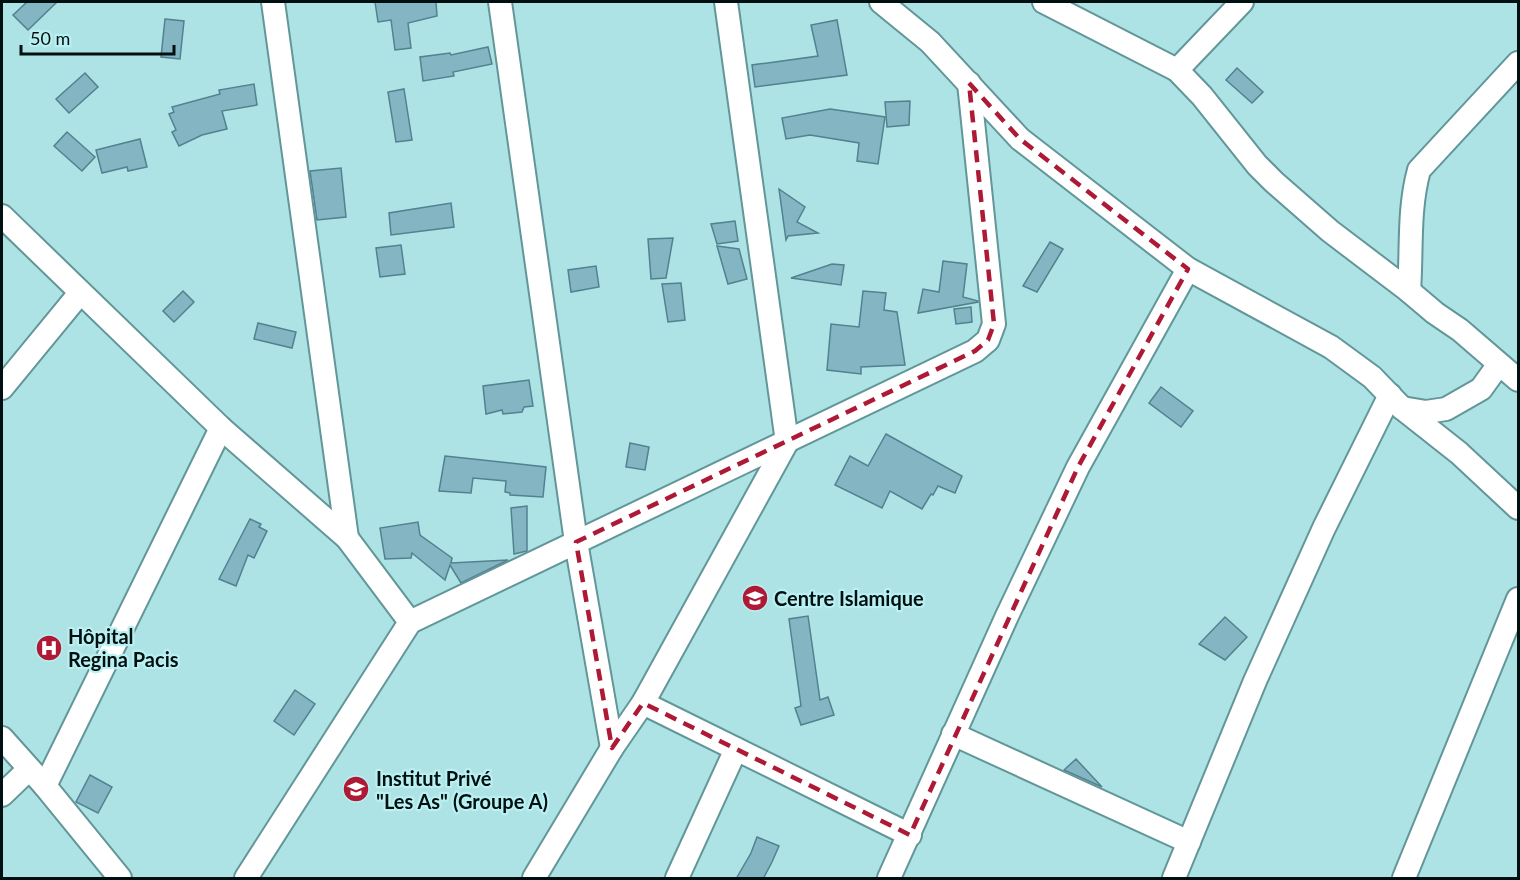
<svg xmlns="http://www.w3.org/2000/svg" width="1520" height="880" font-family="Lato,sans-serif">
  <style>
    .building { fill: #84b5c3; stroke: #52818f; stroke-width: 1.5 }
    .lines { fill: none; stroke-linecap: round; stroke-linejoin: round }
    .street-casing { stroke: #629698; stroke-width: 26 }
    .street { stroke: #fff; stroke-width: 22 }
    .marked { fill: none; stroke: #ae1935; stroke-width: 4.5; stroke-dasharray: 12 8; stroke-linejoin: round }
    .labels { text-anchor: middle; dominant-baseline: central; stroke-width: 4.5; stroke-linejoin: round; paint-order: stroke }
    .poi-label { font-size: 20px; font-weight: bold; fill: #001011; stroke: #baf0f2; text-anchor: start }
  </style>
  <rect width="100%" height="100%" fill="#ade3e5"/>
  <g class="building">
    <path d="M27,2H57L28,30L13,15Z"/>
    <path d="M375,2H436L437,16L408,23L411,48L395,50L391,20L378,22Z"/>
    <path d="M165,19L184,21L180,59L161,57Z"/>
    <path d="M837,20L847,75L755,87L752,65L818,56L811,25Z"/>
    <path d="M488,47L492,64L453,72L454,76L423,81L420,57L450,53L451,55Z"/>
    <path d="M1237,68L1263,92L1252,103L1226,80Z"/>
    <path d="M85,73L98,87L69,113L56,99Z"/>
    <path d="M254,84L257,105L222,111L227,129L202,135L179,146L172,132L176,130L169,114L174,112L172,107L220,94L219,90Z"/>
    <path d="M404,89L412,140L396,142L388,92Z"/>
    <path d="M910,101L909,125L887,127L885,102Z"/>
    <path d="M830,109L885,117L878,164L857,161L859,143L810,135L786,139L782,118Z"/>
    <path d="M67,132L95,157L82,171L54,146Z"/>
    <path d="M140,139L147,167L128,171L127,167L102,173L96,150Z"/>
    <path d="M341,168L346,217L317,220L310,171Z"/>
    <path d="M779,189L805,207L797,222L818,233L788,236L786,240Z"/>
    <path d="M451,203L454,227L391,235L389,213Z"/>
    <path d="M735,221L738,241L717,244L711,224Z"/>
    <path d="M673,238L666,278L651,279L648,239Z"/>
    <path d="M1050,242L1063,249L1037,292L1023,286Z"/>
    <path d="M401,245L405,274L380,277L376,248Z"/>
    <path d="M717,246L739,249L747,279L728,284Z"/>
    <path d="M943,261L967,264L963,297L978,301V302L918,313L923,289L939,292Z"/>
    <path d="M832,264L844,265L841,285L791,278Z"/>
    <path d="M596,266L599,287L571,292L568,270Z"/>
    <path d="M681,283L685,320L668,322L662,284Z"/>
    <path d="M183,291L194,302L174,322L163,311Z"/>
    <path d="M863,291L886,293L884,310L897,312L905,365L861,367V374L827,370L831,324L859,327Z"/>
    <path d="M971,307L972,322L956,324L954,309Z"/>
    <path d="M258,323L296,332L292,348L254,339Z"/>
    <path d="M529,380L533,406L524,407L522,412L503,414L502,410L486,414L483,386Z"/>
    <path d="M1161,387L1193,411L1181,427L1149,403Z"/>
    <path d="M886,434L962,476L955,493L938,486L933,495L931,494L922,509L890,491L882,508L835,485L850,456L868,466Z"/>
    <path d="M630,443L649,447L645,470L626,467Z"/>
    <path d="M445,456L546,467L543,497L510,495V493L505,492L506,481L473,478L471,493L439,491Z"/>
    <path d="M527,506V551L514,554L511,508Z"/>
    <path d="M250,519L261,524L259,527L267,531L254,558L248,555L236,586L219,579Z"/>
    <path d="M418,522L420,535L452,558L451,563L508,560L461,583L450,565L445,580L412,553L411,558L385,559L380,528Z"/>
    <path d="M808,616L820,700L828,697L834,715L801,725L795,708L801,706L789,619Z"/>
    <path d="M1225,617L1247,637L1225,660L1199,644Z"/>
    <path d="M295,690L315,704L294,735L274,721Z"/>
    <path d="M1076,759L1102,787L1064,770Z"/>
    <path d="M90,775L112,787L98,813L76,802Z"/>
    <path d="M757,837L779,846L772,862L763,879H736L751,853Z"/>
  </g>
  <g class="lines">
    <defs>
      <g id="street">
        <path d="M273,2L347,538"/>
        <path d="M500,2L576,542L612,748"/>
        <path d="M881,2L930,42L1020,139L1188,269L1331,347L1372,377L1402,408L1459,453L1518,508"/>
        <path d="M1044,2L1177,70L1202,96L1257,165L1274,182L1330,231L1409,291L1435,313L1460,330L1518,380"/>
        <path d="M1177,70L1242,2"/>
        <path d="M2,216L221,428L347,538L410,622L975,351L988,340L994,324L969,83"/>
        <path d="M1409,291C1412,250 1408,210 1419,170L1518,63"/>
        <path d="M2,388L80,293"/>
        <path d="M1402,408L1426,412L1446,409L1481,389L1499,364"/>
        <path d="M643,703L910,835"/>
        <path d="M953,734L1189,842"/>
        <path d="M2,738L45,786L120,878"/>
        <path d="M45,786L221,428"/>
        <path d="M2,795L29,769"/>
        <path d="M246,878L410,622"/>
        <path d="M534,878L612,748L643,703L787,442L726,2"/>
        <path d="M677,878L736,749"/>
        <path d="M889,878L1007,616L1078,467L1188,269"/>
        <path d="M1174,878L1255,681L1324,528L1390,395"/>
        <path d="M1404,878L1518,599"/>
      </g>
    </defs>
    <use href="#street" class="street-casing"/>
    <use href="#street" class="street"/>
  </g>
  <path class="marked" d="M969,83L1020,139L1188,269L1078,467L910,835L643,703L612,748L576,542L975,351L988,340L994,324Z"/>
  <defs>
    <symbol id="school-disc" viewBox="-11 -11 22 22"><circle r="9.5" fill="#ae1935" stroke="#baf0f2"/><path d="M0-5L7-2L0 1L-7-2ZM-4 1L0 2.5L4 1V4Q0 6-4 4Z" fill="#fff"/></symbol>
    <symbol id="hospital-disc" viewBox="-11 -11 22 22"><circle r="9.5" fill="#ae1935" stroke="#baf0f2"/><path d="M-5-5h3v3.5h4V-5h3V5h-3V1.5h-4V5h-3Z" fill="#fff"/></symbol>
  </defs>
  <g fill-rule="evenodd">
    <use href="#school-disc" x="740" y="583" width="30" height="30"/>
    <use href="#hospital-disc" x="34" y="633" width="30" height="30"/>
    <use href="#school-disc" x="341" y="774" width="30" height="30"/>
  </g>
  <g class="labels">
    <g class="poi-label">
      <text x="774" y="598">Centre Islamique</text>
      <text x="68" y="636">Hôpital<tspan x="68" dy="23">Regina Pacis</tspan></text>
      <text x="376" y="778">Institut Privé<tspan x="376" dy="23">"Les As" (Groupe A)</tspan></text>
    </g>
  </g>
  <rect width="1520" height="880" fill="none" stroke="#001011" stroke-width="6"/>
  <path d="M21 45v9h153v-9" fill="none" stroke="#001011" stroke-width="3"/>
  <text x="30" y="45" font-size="18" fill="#001011" stroke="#baf0f2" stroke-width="4.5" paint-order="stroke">50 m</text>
</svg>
